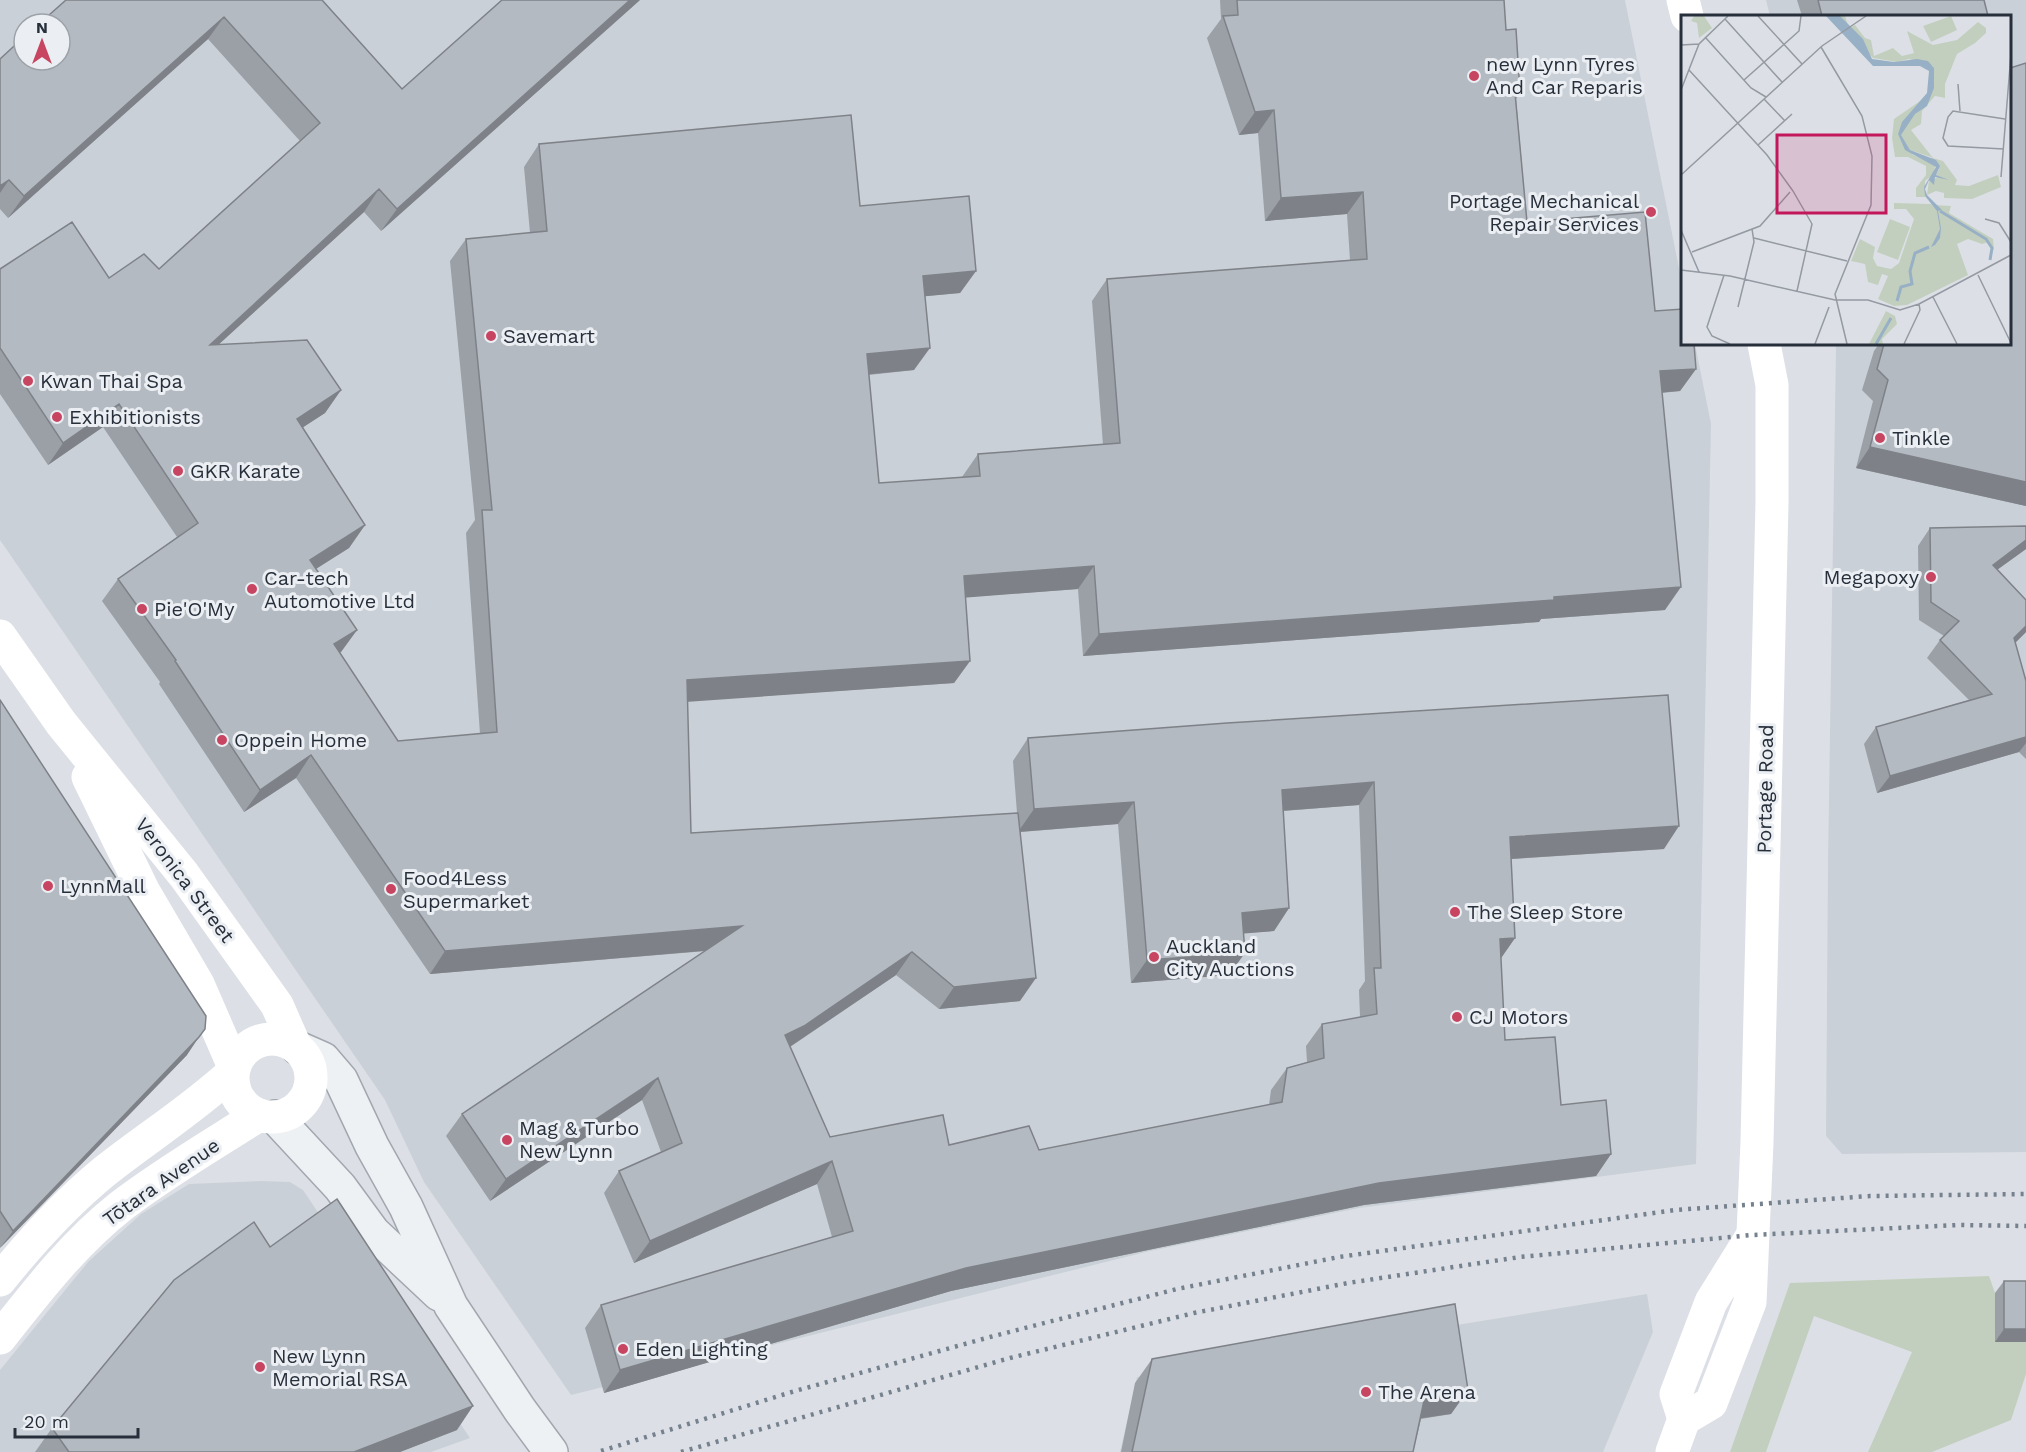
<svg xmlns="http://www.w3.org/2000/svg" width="2026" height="1452" font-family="'Work Sans',sans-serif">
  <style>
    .built { fill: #cad0d7; fill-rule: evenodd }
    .green { fill: #c3cfbe }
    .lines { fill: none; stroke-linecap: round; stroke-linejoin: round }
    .street-casing { stroke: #a2a7af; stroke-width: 36 }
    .street { stroke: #eef1f4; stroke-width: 33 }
    .secondary { stroke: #fff; stroke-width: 33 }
    .rail { stroke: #76818e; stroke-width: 4.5; stroke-dasharray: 3 6; stroke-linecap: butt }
    .wall { fill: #9ba0a7; fill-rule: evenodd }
    .shaded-wall { fill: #7e8288 }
    .building { fill: #b4bac2; stroke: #7e8288; stroke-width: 1.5 }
    .poi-dot { fill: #c74561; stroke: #ebeff3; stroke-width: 2 }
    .labels { text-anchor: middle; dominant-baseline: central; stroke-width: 6; stroke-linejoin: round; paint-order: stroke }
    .poi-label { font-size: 20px; fill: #272f3b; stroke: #ebeff3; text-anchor: start }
    .street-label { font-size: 20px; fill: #272f3b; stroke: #ebeff3 }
    .inset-river { fill: none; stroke: #98b0c5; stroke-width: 3 }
    .inset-road { fill: none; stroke: #9499a2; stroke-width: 1.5 }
    .view { fill: #c2185b; fill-opacity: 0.15; stroke: #c2185b; stroke-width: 3 }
    .inset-edge { fill: none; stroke: #272f3b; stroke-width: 3 }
  </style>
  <rect width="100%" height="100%" fill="#dce0e6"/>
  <g class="built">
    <path d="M0,0H1625L1682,283V344H1695L1711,424L1696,1164L1359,1208L1150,1251L571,1395L424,1182L385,1100L0,540ZM24,24H60V60H24Z"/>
    <path d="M1766,0H2026V1152L1842,1154L1826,1136L1828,863L1836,344H2010V16H1770Z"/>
    <path d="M262,1181L290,1182L303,1190L470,1438L431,1452H0V1370L88,1262L141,1214L189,1184Z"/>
    <path d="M1647,1294L1653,1332L1603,1452H1120L1137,1377Z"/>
  </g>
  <path class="green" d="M1989,1276L1995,1293V1342H2026V1374L2011,1420L1932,1452H1868L1912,1352L1814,1316L1766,1452H1730L1790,1283Z"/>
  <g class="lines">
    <defs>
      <g id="street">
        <path d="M298,1048L323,1059L341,1080L372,1146L406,1207L451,1306L520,1410L551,1452"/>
        <path d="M275,1117L340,1187L373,1232L439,1294"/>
      </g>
    </defs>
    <use href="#street" class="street-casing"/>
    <use href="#street" class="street"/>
    <g class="secondary">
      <path d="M1683,0L1687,16"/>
      <path d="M0,636L61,723L184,875L277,1005L295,1046"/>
      <path d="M88,777L143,890L198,984L234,1067"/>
      <circle cx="272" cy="1078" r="39"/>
      <path d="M0,1280C32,1240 66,1203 105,1171C148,1137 193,1109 233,1072"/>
      <path d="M0,1338C37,1291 74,1243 121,1206C164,1173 212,1145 259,1115"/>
      <path d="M1684,1419L1676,1394L1711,1302L1752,1236"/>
      <path d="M1672,1452L1684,1419L1711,1403L1750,1302L1757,1142L1772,503V385L1764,344"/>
    </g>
    <g class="rail">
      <path d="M601,1451L795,1391L990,1337L1177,1289L1339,1257L1675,1210L1870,1196L2026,1194"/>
      <path d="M681,1452L1010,1358L1194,1313L1348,1283L1520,1257L1752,1235L1958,1225L2026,1226"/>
    </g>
  </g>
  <g class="wall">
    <path d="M322,0L402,89L640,0L381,231L364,212L219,344L341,390L325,413L303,427L365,525L349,548L316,569L357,630L340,653L398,741L480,734L466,533L475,520L450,261L466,239L530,233L524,167L539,144L860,206L976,271L960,293L925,296L914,370L869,375L879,483L962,477L978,454L1103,445L1092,301L1107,279L1350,260L1347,214L1265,221L1258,133L1239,135L1207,38L1221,19L1220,0H1504L1506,30L1520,93L1516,99L1527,222L1655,311L1696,369L1680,391L1662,393L1665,610L1541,619L1539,622L1083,656L1078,589L965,597L970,661L954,683L687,701L691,833L1017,813L1013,761L1028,738L1227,723L1664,849L1511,859L1515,938L1501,958L1505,1040L1561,1105L1611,1154L1596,1176L1364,1205L951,1291L604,1393L585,1328L601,1305L832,1237L817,1184L634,1263L604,1193L619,1171L661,1152L642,1100L490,1201L446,1136L462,1114L706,951L430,974L296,778L244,812L159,684L160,682L102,601L118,579L177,537L103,427L48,465L0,394V269L109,278L159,269L300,141L208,39L8,218L0,209V59L60,24ZM1359,805L1365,981L1359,990L1360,1017L1322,1024L1306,1046L1307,1062L1287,1068L1271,1090L1269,1105L1039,1150L830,1137L790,1047L896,975L939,1009L1020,1001L1021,832L1118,824L1131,983L1229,975L1243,933L1274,931L1289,908L1283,811Z"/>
    <path d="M1797,0H1984L1988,16H1802Z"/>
    <path d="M1879,344H2010L2026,506L1856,468L1873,401L1862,390L1874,351Z"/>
    <path d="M2026,526V549L1997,570L2026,600V632L2015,643L2026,681V759L2019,752L1877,793L1864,744L1876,727L1969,700L1927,658L1940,640L1944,636L1919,620L1918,546L1930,528Z"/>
    <path d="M0,700L187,1055L0,1248Z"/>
    <path d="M270,1247L457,1430L400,1452H35L52,1428Z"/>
    <path d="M2004,1281H2026V1342H1995V1293Z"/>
    <path d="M1152,1359L1468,1390L1451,1414L1421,1419L1413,1452H1121L1135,1383Z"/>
  </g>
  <g class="shaded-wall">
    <path d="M630,0H640L381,231L397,209Z"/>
    <path d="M224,17L208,39L8,218L24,196Z"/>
    <path d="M1274,110L1258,133L1239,135L1255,112Z"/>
    <path d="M9,180L0,193V186Z"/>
    <path d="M379,189L364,212L194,367L210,345Z"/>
    <path d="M1363,192L1347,214L1265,221L1281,198Z"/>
    <path d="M976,271L960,293L907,298L923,276Z"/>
    <path d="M930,348L914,370L851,376L867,354Z"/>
    <path d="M1696,369L1680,391L1644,394L1660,371Z"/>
    <path d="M341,390L325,413L282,441L297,419Z"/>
    <path d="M119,404L103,427L48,465L63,443Z"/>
    <path d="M1870,447L2026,482V506L1856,468Z"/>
    <path d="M365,525L349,548L295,582L310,560Z"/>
    <path d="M2026,540V549L1980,582L1993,565Z"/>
    <path d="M1094,566L1078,589L948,599L964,576Z"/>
    <path d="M1681,587L1665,610L1541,619L1539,622L1083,656L1099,634Z"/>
    <path d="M2026,626V632L2002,656L2014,638Z"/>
    <path d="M357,630L341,652L318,667L334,644Z"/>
    <path d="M970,661L954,683L671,703L687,680Z"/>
    <path d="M2026,737V743L2019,752L1877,793L1890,776Z"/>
    <path d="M311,755L296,778L244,812L260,790Z"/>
    <path d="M1374,782L1359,805L1266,812L1282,790Z"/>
    <path d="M1134,802L1118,824L1018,832L1034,809Z"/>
    <path d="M1679,826L1664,849L1494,860L1510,837Z"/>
    <path d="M1289,908L1274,931L1226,935L1242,913Z"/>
    <path d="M742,926L726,949L430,974L445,951Z"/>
    <path d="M1515,938L1499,961L1500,939Z"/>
    <path d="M912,952L896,975L788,1048L785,1035Z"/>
    <path d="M1245,953L1229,975L1131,983L1147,960Z"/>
    <path d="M1036,978L1020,1001L939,1009L954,987Z"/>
    <path d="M199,1037L187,1055L0,1248L13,1231Z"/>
    <path d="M658,1078L642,1100L490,1201L506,1179Z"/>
    <path d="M1611,1154L1596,1176L1364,1205L951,1291L604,1393L620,1370L966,1268L1379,1183Z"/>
    <path d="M832,1161L817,1184L634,1263L650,1241Z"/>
    <path d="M2004,1329H2026V1342H1995Z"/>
    <path d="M1468,1390L1451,1414L1409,1420L1425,1396Z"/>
    <path d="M473,1406L457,1430L400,1452H354Z"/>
  </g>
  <g class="building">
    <path d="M66,0H322L402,89L502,0H630L397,209L379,189L210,345L307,340L341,390L297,419L365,525L310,560L357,630L334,644L398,741L497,732L482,510H492L466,239L547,231L539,144L851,115L860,206L969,196L976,271L923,276L930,348L867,354L879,483L980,476L978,454L1120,443L1107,279L1367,259L1363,192L1281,198L1274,110L1255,112L1223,16L1238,15L1237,0H1504L1506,30L1516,29L1520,93H1515L1527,222L1645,212L1655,311L1683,309V344H1694L1696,369L1660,371L1681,587L1554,597V600L1099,634L1094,566L964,576L970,661L687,680L691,833L1018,813L1036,978L954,987L912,952L804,1026L785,1035L830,1137L943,1115L949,1145L1029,1126L1039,1150L1282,1102L1287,1068L1324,1058L1322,1024L1377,1014L1374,968H1381L1374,782L1282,790L1289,908L1242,913L1245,953L1147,960L1134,802L1034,809L1028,738L1227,723L1668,695L1679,826L1510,837L1515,938L1500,939L1505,1040L1555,1037L1561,1105L1606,1100L1611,1154L1379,1183L966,1268L620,1370L601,1305L853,1231L832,1161L650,1241L619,1171L682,1143L658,1078L506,1179L462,1114L742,926L445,951L311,755L260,790L175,661L176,660L118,579L198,523L119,404L63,443L0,348V269L72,222L109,278L144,254L159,269L320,123L224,17L24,196L9,180L0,186V59L24,37V60H60V24H39Z"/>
    <path d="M1818,0H1984L1988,16H1822Z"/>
    <path d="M2026,63V482L1870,447L1888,380L1877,369L1884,344H2010V68Z"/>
    <path d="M2026,526V540L1993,565L2026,600V626L2014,638L2026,681V737L1890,776L1876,727L1992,694L1940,640L1959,621L1931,602L1930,528Z"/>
    <path d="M0,700L206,1016L205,1029L199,1037L13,1231L0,1211Z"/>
    <path d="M337,1199L473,1406L354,1452H69L52,1428L174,1280L254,1222L270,1247Z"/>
    <rect x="2004" y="1281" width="22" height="48"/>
    <path d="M1455,1304L1468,1390L1425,1396L1413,1452H1132L1152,1359Z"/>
  </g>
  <g class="poi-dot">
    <circle cx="1474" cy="76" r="6"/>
    <circle cx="1651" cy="212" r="6"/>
    <circle cx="491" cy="336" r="6"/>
    <circle cx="28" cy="381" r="6"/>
    <circle cx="57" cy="417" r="6"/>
    <circle cx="1880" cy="438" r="6"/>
    <circle cx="178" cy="471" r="6"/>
    <circle cx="1931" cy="577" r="6"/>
    <circle cx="252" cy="589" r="6"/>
    <circle cx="142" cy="609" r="6"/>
    <circle cx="222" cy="740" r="6"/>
    <circle cx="48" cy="886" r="6"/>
    <circle cx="391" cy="889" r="6"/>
    <circle cx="1455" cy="912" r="6"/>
    <circle cx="1154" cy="957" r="6"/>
    <circle cx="1457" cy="1017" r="6"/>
    <circle cx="507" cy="1140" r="6"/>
    <circle cx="623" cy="1349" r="6"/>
    <circle cx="260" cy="1367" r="6"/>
    <circle cx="1366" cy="1392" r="6"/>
  </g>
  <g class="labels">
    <g class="poi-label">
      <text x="1486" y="64">new Lynn Tyres<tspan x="1486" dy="23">And Car Reparis</tspan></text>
      <text x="1639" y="201" text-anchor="end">Portage Mechanical<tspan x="1639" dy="23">Repair Services</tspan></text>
      <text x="503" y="336">Savemart</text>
      <text x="40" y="381">Kwan Thai Spa</text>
      <text x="69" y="417">Exhibitionists</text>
      <text x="1892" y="438">Tinkle</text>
      <text x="190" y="471">GKR Karate</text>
      <text x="1919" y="577" text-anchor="end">Megapoxy</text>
      <text x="264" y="578">Car-tech<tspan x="264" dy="23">Automotive Ltd</tspan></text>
      <text x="154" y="609">Pie'O'My</text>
      <text x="234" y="740">Oppein Home</text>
      <text x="403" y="878">Food4Less<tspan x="403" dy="23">Supermarket</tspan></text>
      <text x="60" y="886">LynnMall</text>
      <text x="1467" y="912">The Sleep Store</text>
      <text x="1166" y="946">Auckland<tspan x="1166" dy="23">City Auctions</tspan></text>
      <text x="1469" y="1017">CJ Motors</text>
      <text x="519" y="1128">Mag &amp; Turbo<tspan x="519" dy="23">New Lynn</tspan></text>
      <text x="635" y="1349">Eden Lighting</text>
      <text x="272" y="1356">New Lynn<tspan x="272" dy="23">Memorial RSA</tspan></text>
      <text x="1378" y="1392">The Arena</text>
    </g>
    <g class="street-label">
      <text transform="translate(1765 789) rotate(-89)">Portage Road</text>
      <text transform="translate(185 880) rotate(53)">Veronica Street</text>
      <text transform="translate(161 1182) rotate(-35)">Tōtara Avenue</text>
    </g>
  </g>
  <g transform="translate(1681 15)">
    <rect width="330" height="330" fill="#dce0e6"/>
    <path d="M13,1H23L31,13L18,23L16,8L10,6ZM153,1H164L168,13L174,10L184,23L190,25L193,41L212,33L221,41L233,38L226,16L252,30L276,25L297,7L305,13V18L294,28L276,39L264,69V83L254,81L241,96L240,109L230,115L252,143L262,146L276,165L274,170L288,171L317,160L320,172L291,184L263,183V178L255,176L246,180L248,165L259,162L255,160L258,154L250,142L229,135L219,120L253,70L252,51L228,44L216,47L192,43ZM270,1L276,15L250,27L242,11ZM242,84L217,119L232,140L254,150L253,159L244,166V182H235V173L245,160V151L227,142H214L211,123L213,104ZM213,188L250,189L257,196L253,190L270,191L268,198L312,224L313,235L308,227L301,229L287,224L276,229L287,260L226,290L213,291L197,284L207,261L201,259L197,270L187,267L184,249L170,246L179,224L194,232L192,243L196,251L210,254L218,248L233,204L225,194H213ZM209,204L229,212L217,245L196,237ZM205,296L214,301L216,309L201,324L202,329H188Z" fill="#c3cfbe"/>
    <path d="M145,1H159L182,24L191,44L213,47L236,44L247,46L253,53V73L246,91L234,99L220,120L229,135L255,145L259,151L255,160L268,165L254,162L253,170L248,165L244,174L246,180L261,195L257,196L260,213L259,223L254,230L250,232L259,214L256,196L244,181L243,172L255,152L224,135L217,119L221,107L246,78L248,56L239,51H192Z" fill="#98b0c5"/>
    <path class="inset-river" d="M259,196L305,224L311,233L309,245M216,286L220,272L231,269L229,256L234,238L248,232M195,329L210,303"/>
    <path class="inset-road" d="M77,1L121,49M44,4L101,67M24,22L70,73L85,82M0,30L18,29M140,32L181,101L191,141L190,190L154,279L166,329M8,55L86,140L112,176M63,65L118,16L120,1M277,69L279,96M0,75L18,29L47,1M83,84L104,106M77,130L111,99M323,134L267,131L262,123L267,102L272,96L324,104M0,160L141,31L185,1M320,162L330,39M112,176L131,209L116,276M304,204L318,208L330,227M0,215L18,257M73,223L166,246M11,237L79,211L109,177M0,255L49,261L154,285H187L219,295L238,289L330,240M43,260L26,312L31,321L49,329M297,260L330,328M252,282L276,329M57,292L73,227L71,214M134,329L148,292M223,329L239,295L238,289"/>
    <path class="view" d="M96,120H205V198H96Z"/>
    <rect width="330" height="330" class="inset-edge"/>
  </g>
  <g transform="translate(42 42)"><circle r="28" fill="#ebeff3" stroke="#9da2a9" stroke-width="1.5"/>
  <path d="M0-4.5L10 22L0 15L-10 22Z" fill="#c74561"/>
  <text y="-9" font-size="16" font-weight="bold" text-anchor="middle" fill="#272f3b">N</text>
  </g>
  <path d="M15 1428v9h123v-9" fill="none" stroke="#272f3b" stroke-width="3"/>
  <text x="24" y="1428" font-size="18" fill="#272f3b" stroke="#ebeff3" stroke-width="4.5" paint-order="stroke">20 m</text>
</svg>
